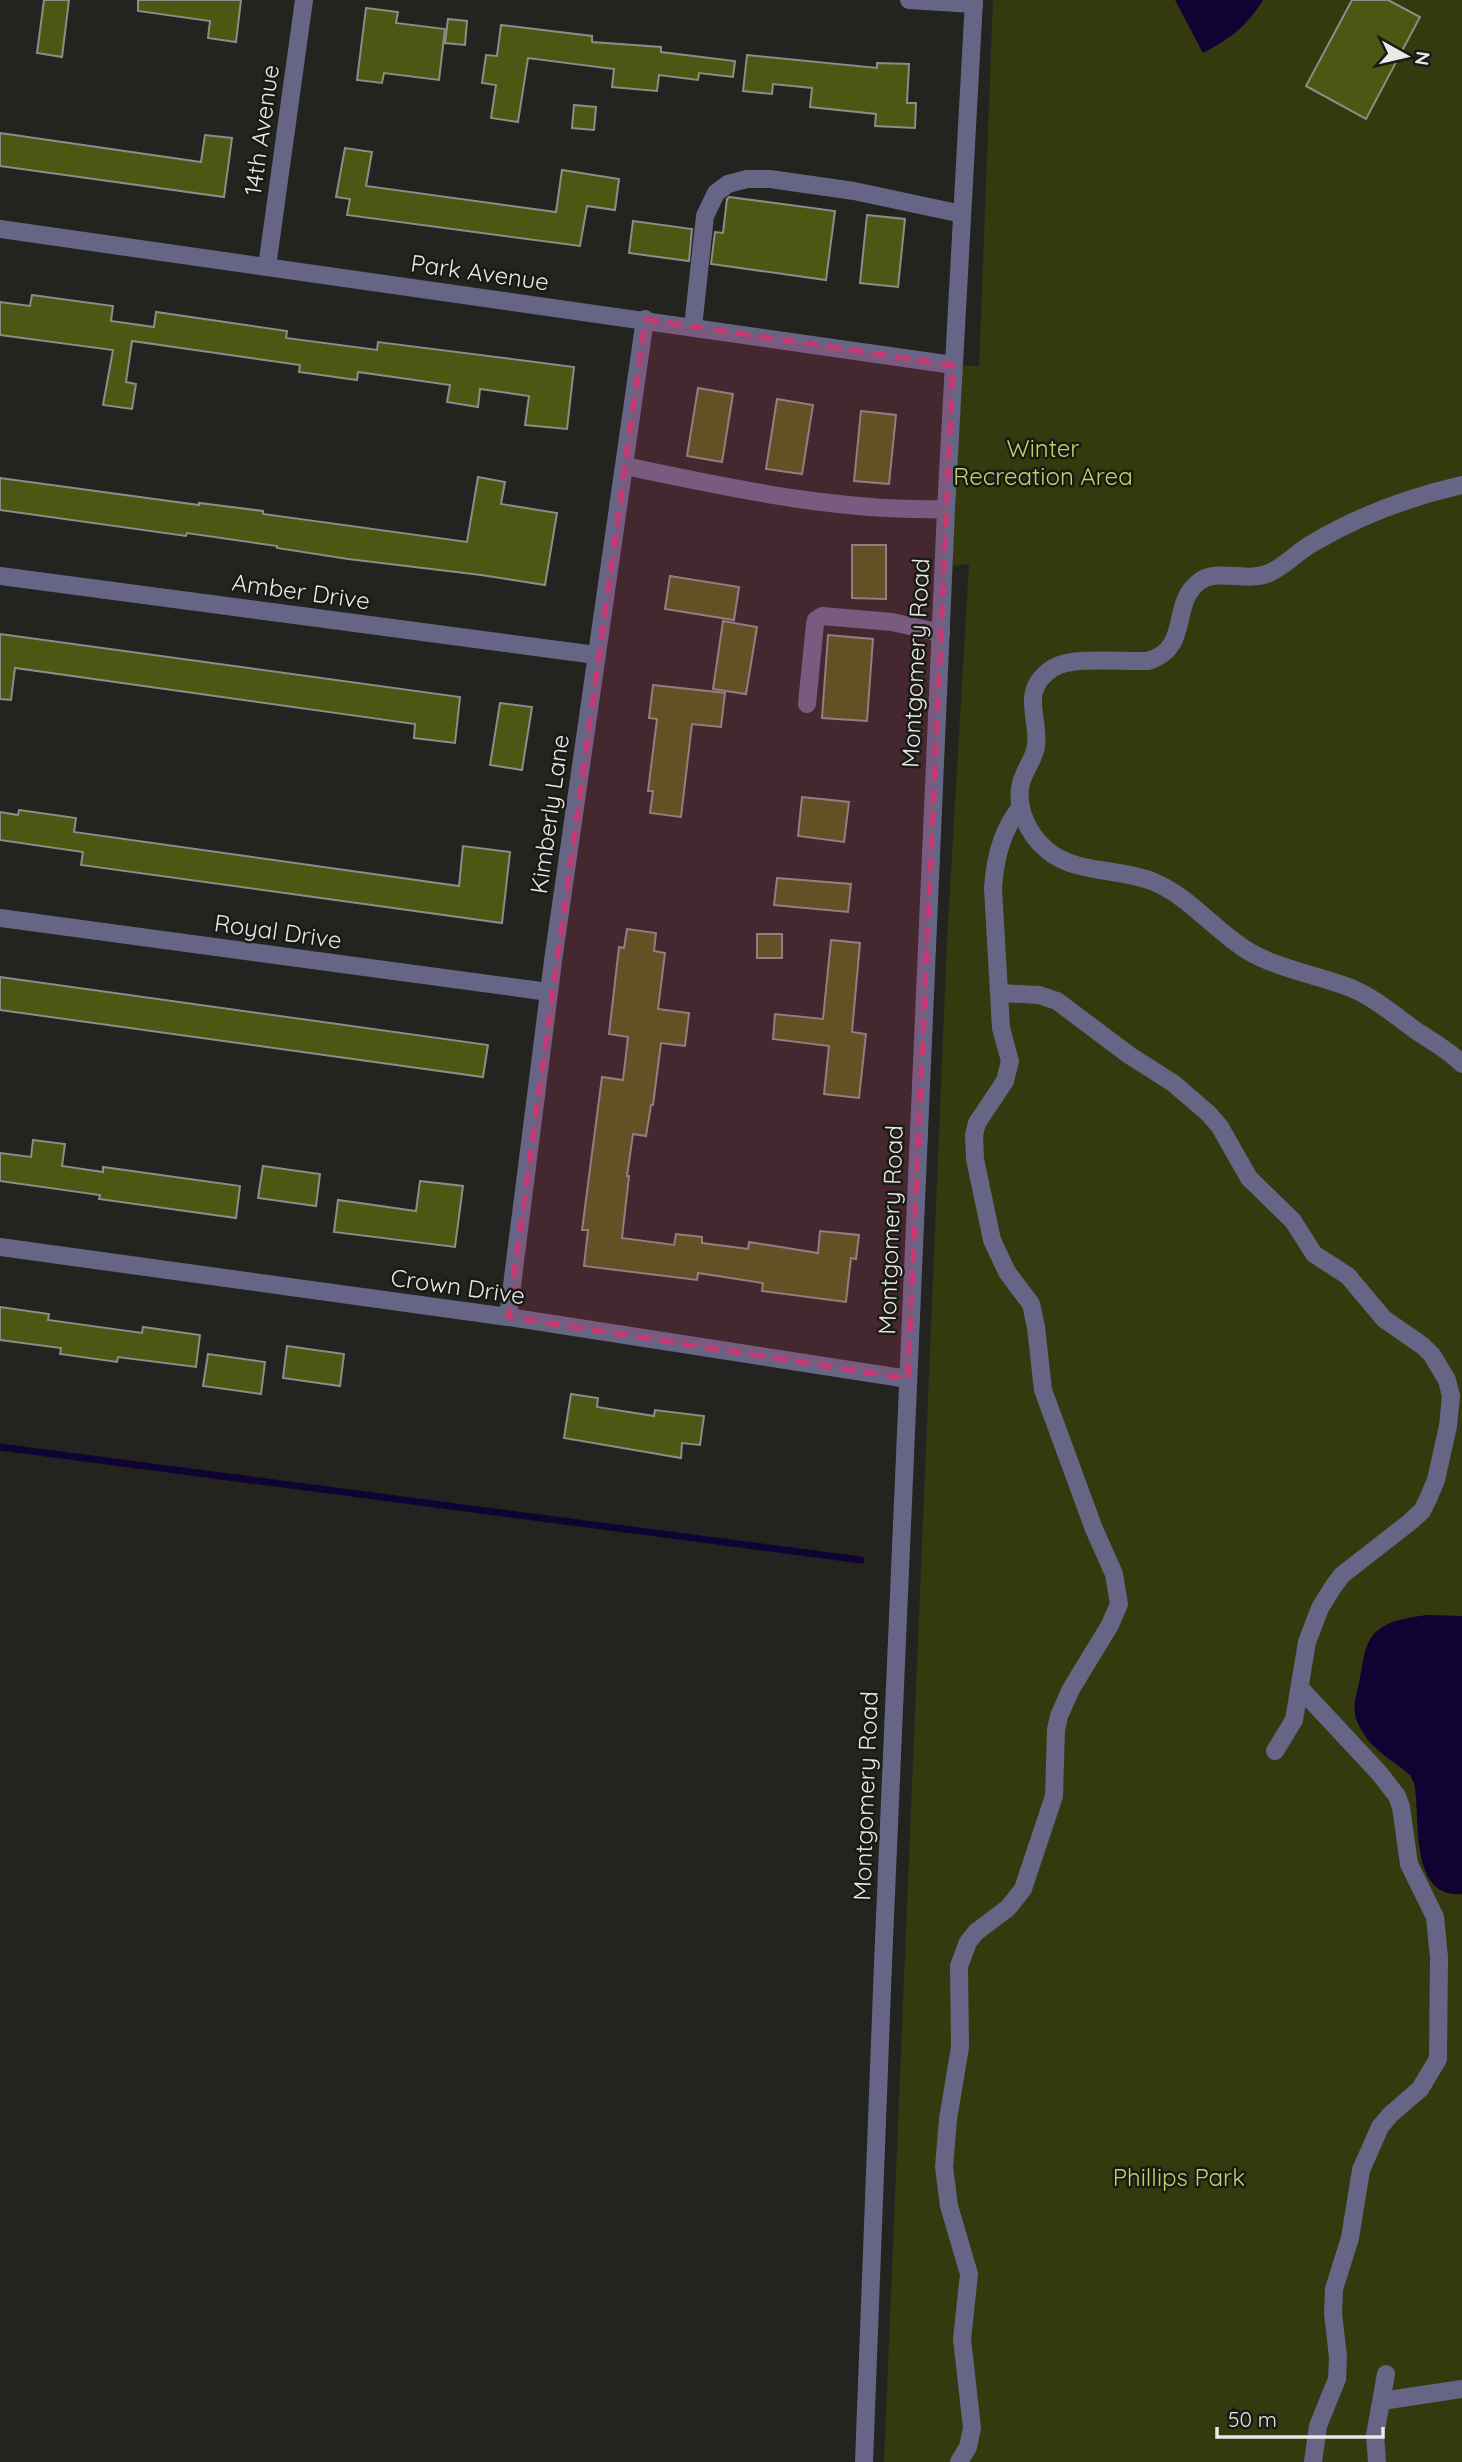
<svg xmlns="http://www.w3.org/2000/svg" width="1462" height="2462" font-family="Quicksand,sans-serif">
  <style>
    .green { fill: #343a0e }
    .water { fill: #100334 }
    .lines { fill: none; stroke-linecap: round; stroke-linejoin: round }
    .stream { stroke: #100334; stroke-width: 7 }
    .building { fill: #4d5613; stroke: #8c8d88; stroke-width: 2 }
    .minor { stroke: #676585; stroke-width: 18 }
    .marked { fill: #c83770; fill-opacity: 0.2; stroke: #c83770; stroke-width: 5; stroke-dasharray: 14 9; stroke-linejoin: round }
    .labels { text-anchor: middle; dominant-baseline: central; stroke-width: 5; stroke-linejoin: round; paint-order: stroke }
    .street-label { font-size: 24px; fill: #e8e9e6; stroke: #191a16 }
    .park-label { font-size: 24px; fill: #c1d461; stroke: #191a16 }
  </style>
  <rect width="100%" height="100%" fill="#232420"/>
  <path class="green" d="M993,0H1462V2462H884L947,940L969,564L953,566V365L979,366Z"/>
  <g class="water">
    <path d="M1175,0H1263C1246,27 1231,38 1203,53Z"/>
    <path d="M1427,1615L1462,1616V1894C1408,1899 1421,1816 1414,1783L1410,1775C1394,1761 1372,1750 1362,1731C1349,1710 1356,1699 1360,1678C1364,1659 1364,1637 1384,1626C1397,1619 1413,1617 1427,1615Z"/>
  </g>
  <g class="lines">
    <path class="stream" d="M0,1447L861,1560"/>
  </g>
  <g class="building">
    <path d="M44,0H69L62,57L37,53Z"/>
    <path d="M138,0H241L236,42L208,38L210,21L138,11Z"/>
    <path d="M1352,0H1388L1420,17L1366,119L1306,86Z"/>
    <path d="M366,8L398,12L396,23L445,29L439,80L384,73L382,83L357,80Z"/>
    <path d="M448,19L467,21L465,45L445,43Z"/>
    <path d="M501,25L592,36V42L661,47V52L735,61L733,77L699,73L698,80L659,75L657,91L612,87L614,69L528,58L518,122L491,118L496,85L482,83L486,55L497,56Z"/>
    <path d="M747,55L877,68V63L909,64L907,103H916L915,128L875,126L876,114L810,107L812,88L773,84L772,94L743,91Z"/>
    <path d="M574,105L596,107L594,130L572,128Z"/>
    <path d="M0,133L201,162L205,135L232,138L224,197L0,166Z"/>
    <path d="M345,148L372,152L366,186L556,212L562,170L619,179L615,210L587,206L580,246L347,215L350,199L336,197Z"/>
    <path d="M729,197L835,211L826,280L711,264L715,232L723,233L727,199Z"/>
    <path d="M867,215L905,219L898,287L860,283Z"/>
    <path d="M633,221L692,229L689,261L629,253Z"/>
    <path d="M32,295L113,306L111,321L154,327L156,312L287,331L286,338L377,350L378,342L574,367L567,429L525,425L529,396L480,389L478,407L447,402L450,385L358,372L357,380L299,372L300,365L132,341L126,382L136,384L132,409L103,405L113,350L0,335V302L30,306Z"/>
    <path d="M698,388L733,394L722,462L687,456Z"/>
    <path d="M777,399L813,405L802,474L766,469Z"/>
    <path d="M861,411L896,415L889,484L854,481Z"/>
    <path d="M478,477L505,482L501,504L557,513L545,585L481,575L348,559L277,548V546L187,533L186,536L0,510V478L199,505V503L263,511V514L467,542Z"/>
    <path d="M852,545H886V599L852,598Z"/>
    <path d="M670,576L739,587L734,620L665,609Z"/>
    <path d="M723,621L757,627L746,694L713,689Z"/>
    <path d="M0,634L460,697L455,743L414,738L415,724L15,668L11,700L0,699Z"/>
    <path d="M828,635L873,639L867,721L822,718Z"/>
    <path d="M653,685L725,693L721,727L692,724L681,817L650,813L653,791H648L657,719L649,718Z"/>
    <path d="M500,703L532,707L522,770L490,765Z"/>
    <path d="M802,797L849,802L844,842L798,836Z"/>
    <path d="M19,810L76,818L74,832L459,886L463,846L510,852L502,923L81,865L83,852L0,840V812L18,815Z"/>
    <path d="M777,878L851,884L848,912L774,905Z"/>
    <path d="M627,929L656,933L654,951L665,953L658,1009L689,1013L685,1046L661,1043L653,1105H651L646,1136L633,1134L627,1176H629L622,1238L674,1245L676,1234L702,1237V1243L748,1249L749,1242L818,1253L820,1231L859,1235L856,1259L851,1258L846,1302L762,1291L763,1283L698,1273L697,1280L584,1266L588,1230H582L602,1077L623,1080L628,1037L609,1034L619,947L624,948Z"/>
    <rect x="757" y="934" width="25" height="24"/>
    <path d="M831,940L860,943L852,1032L866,1034L859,1098L824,1094L829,1046L773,1039L775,1014L823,1019Z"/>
    <path d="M0,977L488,1045L483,1077L0,1010Z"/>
    <path d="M33,1140L65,1144L62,1166L103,1172V1167L240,1186L236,1218L99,1199L100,1195L0,1181V1153L31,1157Z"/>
    <path d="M263,1166L320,1174L316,1206L258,1198Z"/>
    <path d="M420,1181L463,1186L455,1247L334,1232L338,1200L416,1211Z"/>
    <path d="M0,1307L49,1314L48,1320L142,1333L143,1327L200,1335L196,1367L118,1357L117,1362L60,1354L61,1348L0,1340Z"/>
    <path d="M287,1346L344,1354L340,1386L283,1378Z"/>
    <path d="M208,1354L265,1362L261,1394L203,1386Z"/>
    <path d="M571,1394L598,1398L597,1407L654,1416L655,1410L704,1416L700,1445L682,1443L681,1458L564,1438Z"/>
  </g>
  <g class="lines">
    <g class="minor">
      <path d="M909,0L974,4"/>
      <path d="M0,229L953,365"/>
      <path d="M267,267L304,0"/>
      <path d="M693,327L705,216L716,193L728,184L747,179H770L854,191L962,214"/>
      <path d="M625,466C731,488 837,512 946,509"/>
      <path d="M1462,485C1409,497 1360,515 1313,543C1297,552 1285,566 1269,573C1248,583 1220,568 1200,581C1169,603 1192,648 1148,661C1123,662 1073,656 1053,668C1018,691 1040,717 1036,746C1035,756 1028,765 1024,775C1012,801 1026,833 1048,851C1076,874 1121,868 1154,882C1190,897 1215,931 1248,951C1277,968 1312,974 1343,985C1370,994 1392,1013 1415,1030C1431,1041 1449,1050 1462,1064"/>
      <path d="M0,576L596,655"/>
      <path d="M807,704L815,624L816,620L822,616L892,622L941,633"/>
      <path d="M0,918L549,992"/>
      <path d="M1000,993L1039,995L1057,1001L1129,1055L1173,1083L1209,1114L1220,1127L1249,1178L1293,1221L1314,1254L1348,1276L1384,1319L1423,1346L1432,1355L1447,1380L1451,1396L1448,1426L1436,1480L1428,1499L1422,1511L1410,1522L1342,1575L1333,1587L1320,1608L1307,1642L1294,1720L1275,1751"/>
      <path d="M0,1247L508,1317L908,1379"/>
      <path d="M508,1317L553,961L645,319"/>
      <path d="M1300,1688L1380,1774L1397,1796L1401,1807L1409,1864L1435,1917L1439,1957L1438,2059L1420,2089L1390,2115L1380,2127L1361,2170L1350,2238L1334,2289L1333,2313L1338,2357L1337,2379L1318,2426L1313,2462"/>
      <path d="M1382,2401L1462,2389"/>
      <path d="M864,2462L883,1963L946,509L974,0"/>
      <path d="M959,2462L968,2447L972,2428L962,2339L969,2274L949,2206L944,2167L948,2119L960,2047L959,1966L968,1942L976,1932L1008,1908L1023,1889L1054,1796L1056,1730L1059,1716L1071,1689L1110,1625L1119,1604L1114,1574L1094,1529L1043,1390L1036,1327L1031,1304L1007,1272L992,1240L975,1159L974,1135L977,1123L1005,1081L1010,1061L1001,1028L993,888C995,859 1002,829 1021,807"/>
      <path d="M1377,2462L1375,2435L1386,2374"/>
    </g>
  </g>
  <path class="marked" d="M645,319L953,365L908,1379L508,1317Z"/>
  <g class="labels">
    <g class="street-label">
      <text transform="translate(261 130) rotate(-82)">14th Avenue</text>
      <text transform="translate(480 272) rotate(8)">Park Avenue</text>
      <text transform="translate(301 591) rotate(8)">Amber Drive</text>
      <text transform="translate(915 663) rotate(-87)">Montgomery Road</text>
      <text transform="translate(549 814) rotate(-82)">Kimberly Lane</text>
      <text transform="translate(278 931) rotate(8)">Royal Drive</text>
      <text transform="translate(890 1230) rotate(-88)">Montgomery Road</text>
      <text transform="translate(458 1286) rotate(8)">Crown Drive</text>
      <text transform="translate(865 1796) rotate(-88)">Montgomery Road</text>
    </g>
    <g class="park-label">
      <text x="1043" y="448">Winter<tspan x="1043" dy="28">Recreation Area</tspan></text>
      <text x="1179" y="2177">Phillips Park</text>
    </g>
  </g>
  <g transform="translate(1406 56) rotate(98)" stroke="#191a16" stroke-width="5" paint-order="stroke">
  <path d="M0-5L12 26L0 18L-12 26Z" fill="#e8e9e6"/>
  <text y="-10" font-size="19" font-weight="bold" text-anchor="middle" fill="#e8e9e6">N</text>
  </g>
  <path d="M1217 2427v10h166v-10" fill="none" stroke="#e8e9e6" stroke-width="3.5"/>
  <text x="1228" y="2427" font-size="21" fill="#e8e9e6" stroke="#191a16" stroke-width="5" paint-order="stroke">50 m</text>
</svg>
